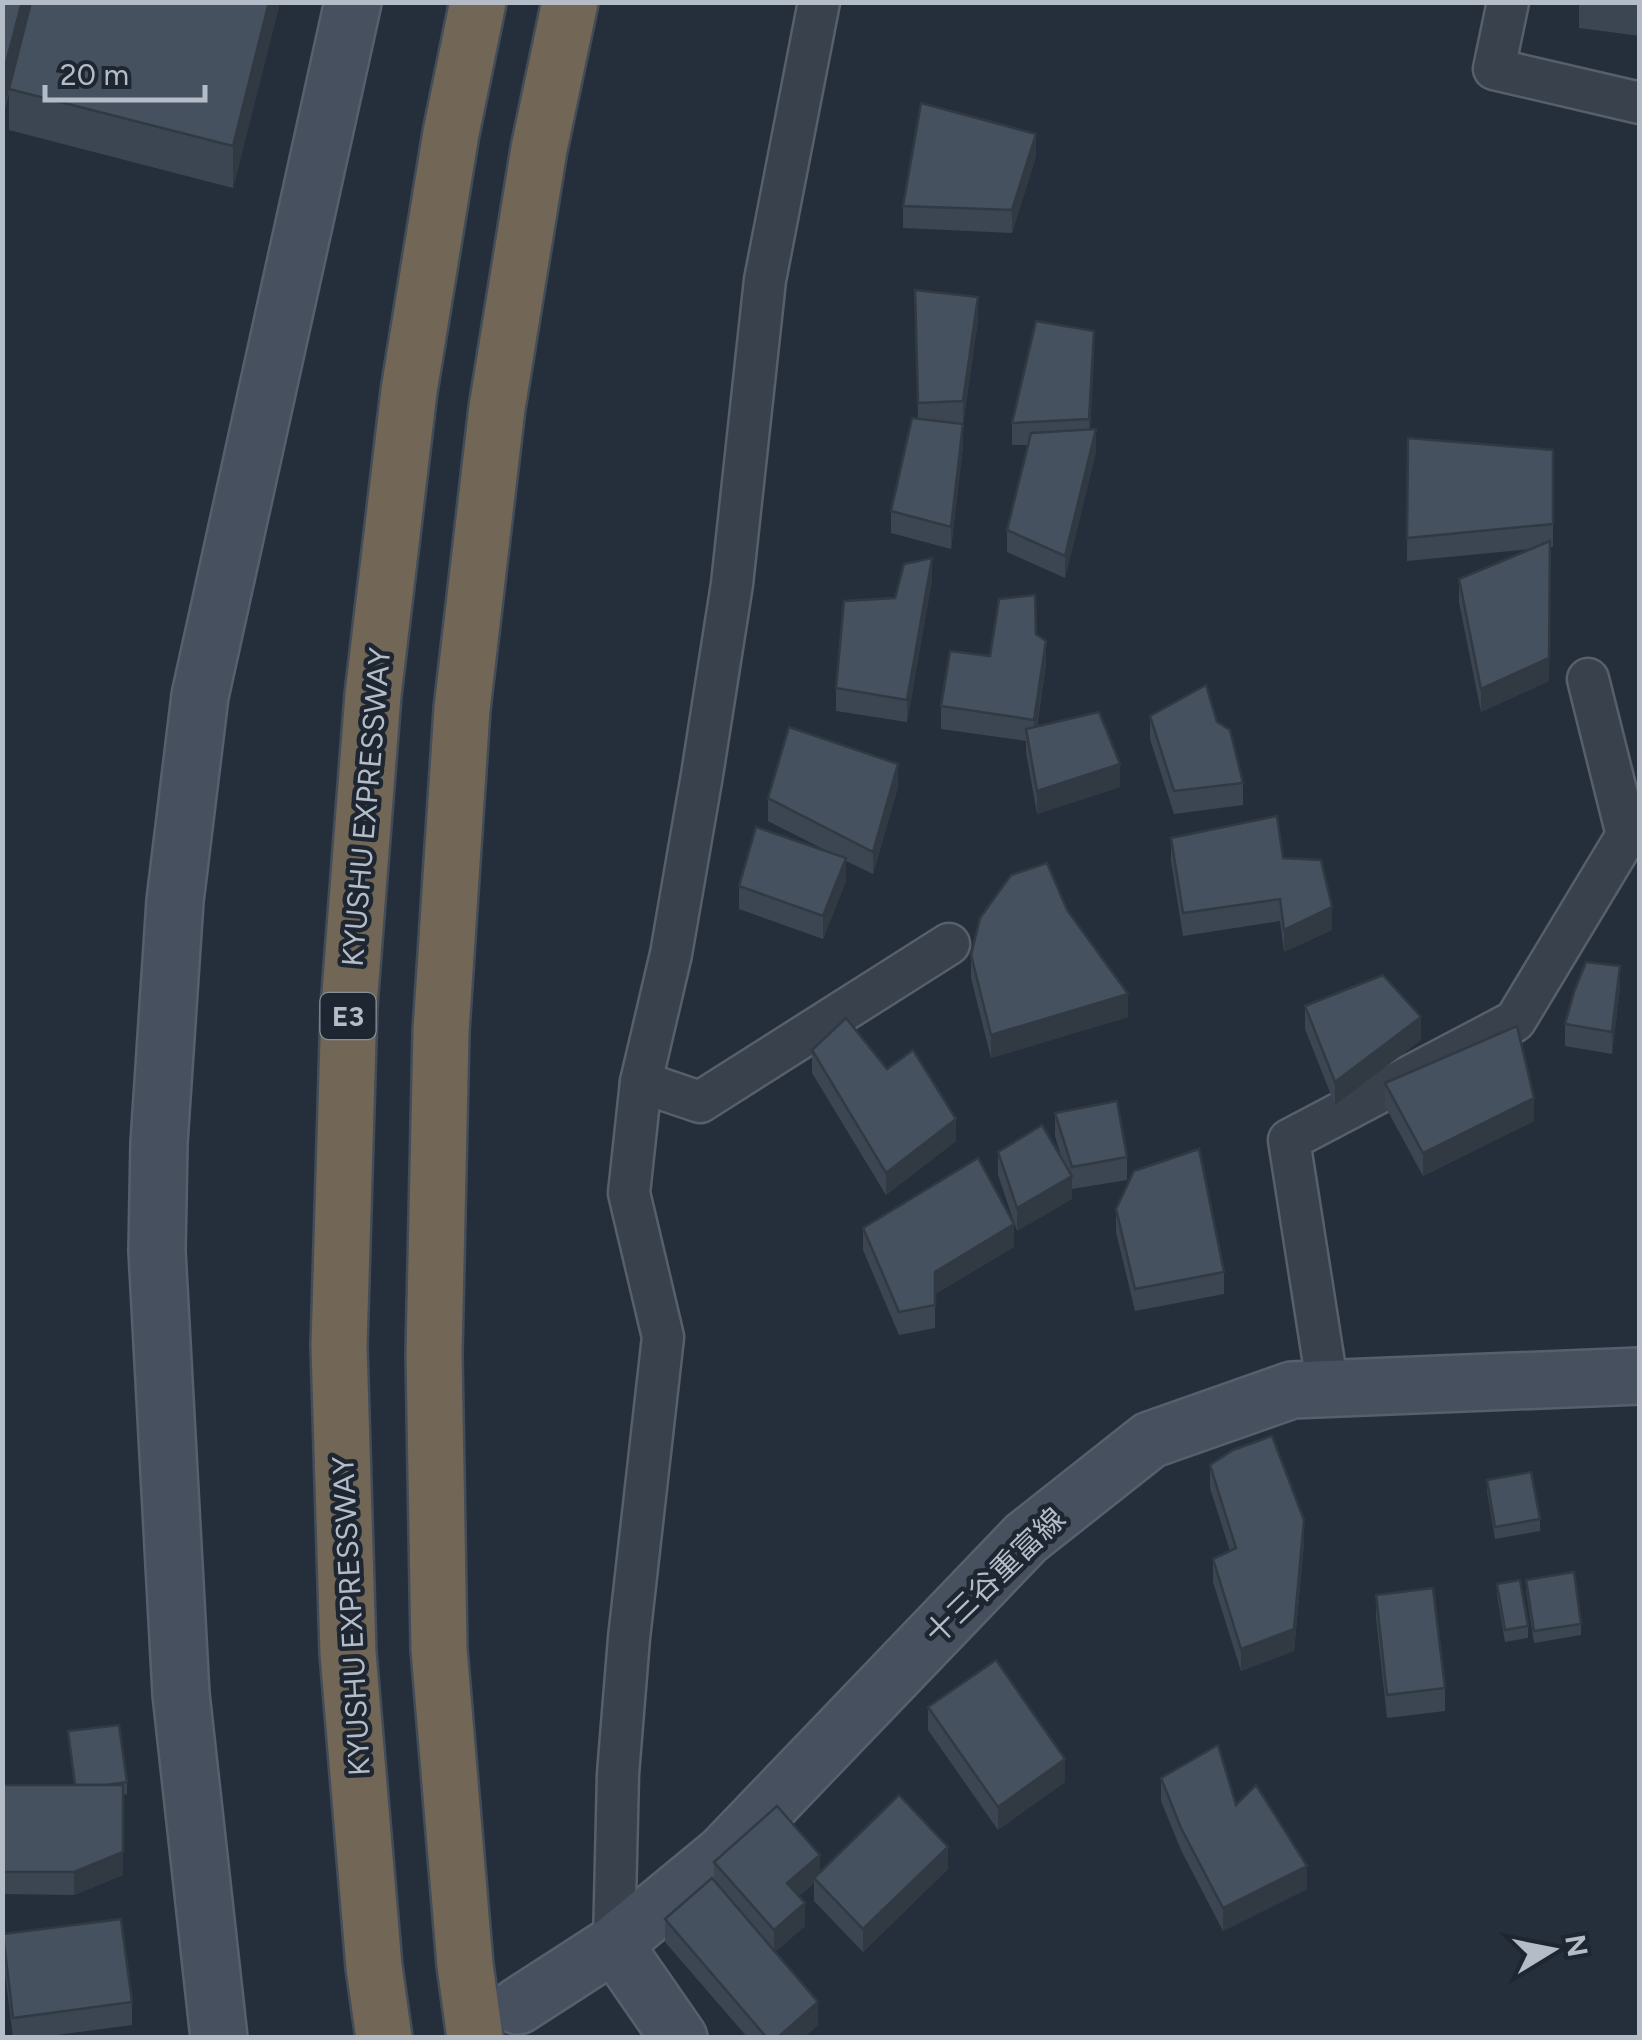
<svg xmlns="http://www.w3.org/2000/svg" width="1642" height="2040" font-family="Figtree,'Noto Sans JP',sans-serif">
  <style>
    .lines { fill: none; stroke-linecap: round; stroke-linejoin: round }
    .street-casing { stroke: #565f6a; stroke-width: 45 }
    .secondary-casing { stroke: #565f6a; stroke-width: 60 }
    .highway-casing { stroke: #434c57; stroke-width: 60 }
    .street { stroke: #38414c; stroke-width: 40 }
    .secondary { stroke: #47505f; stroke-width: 55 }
    .highway { stroke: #726756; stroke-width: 55 }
    .wall { fill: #3c4653 }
    .shaded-wall { fill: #313943 }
    .building { fill: #465160; stroke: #313943; stroke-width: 2.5 }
    .labels { text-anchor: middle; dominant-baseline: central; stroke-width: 9; stroke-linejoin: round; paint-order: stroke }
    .shield { fill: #1d2631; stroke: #878f9b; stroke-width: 2.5 }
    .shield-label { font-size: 28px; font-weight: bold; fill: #b4bcc8 }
    .street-label { font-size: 30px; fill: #b4bcc8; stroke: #1d2631 }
  </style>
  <rect width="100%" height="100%" fill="#252f3c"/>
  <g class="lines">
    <defs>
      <g id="street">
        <path d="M1508,2L1494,69L1640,103"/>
        <path d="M641,1082L700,1102L949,944"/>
        <path d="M1328,1389L1289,1140L1515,1021L1627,835L1588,679"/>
        <path d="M614,1944L618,1774L629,1638L663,1337L629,1193L641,1082L671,954L702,775L732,584L765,280L819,2"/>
      </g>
      <g id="secondary">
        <path d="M614,1944L679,2038"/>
        <path d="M518,2006L614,1944L723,1854L1026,1538L1150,1440L1292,1390L1640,1376"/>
        <path d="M219,2038L181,1694L157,1251L159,1143L175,901L200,696L353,2"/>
      </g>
      <g id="highway">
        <path d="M384,2038L374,1967L348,1653L339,1346L349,1006L373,695L409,391L451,133L478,2"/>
        <path d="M475,2038L465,1965L439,1649L434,1354L441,1031L462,709L497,408L539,149L570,2"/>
      </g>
    </defs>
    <use href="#street" class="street-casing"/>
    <use href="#secondary" class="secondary-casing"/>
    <use href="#highway" class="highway-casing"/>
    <use href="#street" class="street"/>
    <use href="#secondary" class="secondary"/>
    <use href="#highway" class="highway"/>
  </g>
  <g class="wall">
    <path d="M2,2H280L233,188L9,130V94L2,119Z"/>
    <path d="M1579,2H1640V36L1579,28Z"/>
    <path d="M1036,156L1012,233L903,228V206Z"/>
    <path d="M915,290L978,320L963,424V446L951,549L891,533V511L918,419Z"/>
    <path d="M1094,354L1090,430L1096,452L1065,578L1007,552V530L1028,445H1012V423Z"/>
    <path d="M1408,438L1553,450V547H1550L1549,681L1481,712L1459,602V579L1531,549L1407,561Z"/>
    <path d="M932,580L907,722L836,711V688L895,598Z"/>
    <path d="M1036,634L1046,664L1037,727L1120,787L1037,814L1026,752V741L941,729V706L990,656Z"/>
    <path d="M1150,716L1217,722L1243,783V805L1174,814L1150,739Z"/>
    <path d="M898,787L873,874L846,861V881L823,939L739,909V886L831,853L768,821V798Z"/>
    <path d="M1171,838L1283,858L1332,930L1284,952L1280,921L1183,936L1171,861Z"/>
    <path d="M1067,910L1128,1017L991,1058L971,978V955Z"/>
    <path d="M1620,988L1612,1054L1565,1046V1024Z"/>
    <path d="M1305,1006L1421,1040L1335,1105L1305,1029Z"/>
    <path d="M812,1050L956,1141L886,1195L812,1073Z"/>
    <path d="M1385,1083L1534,1121L1423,1176L1385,1106Z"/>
    <path d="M1055,1113L1127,1157V1180L1072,1189V1199L1017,1231L998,1175V1152L1062,1159L1055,1136Z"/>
    <path d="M1116,1209L1224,1272V1294L1135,1311L1116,1232Z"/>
    <path d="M863,1228L1014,1247L935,1294V1328L899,1335L863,1250Z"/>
    <path d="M1210,1465L1304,1543L1294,1651L1241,1671L1213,1582V1559L1230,1551L1210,1488Z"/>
    <path d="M1487,1480L1540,1519V1531L1495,1539L1487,1491Z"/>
    <path d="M1526,1580L1581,1624V1635L1534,1643L1526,1591Z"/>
    <path d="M1497,1584L1528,1626V1638L1505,1642L1497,1595Z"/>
    <path d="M1376,1595L1445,1688V1711L1387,1718L1376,1618Z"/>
    <path d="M928,1707L1065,1782L998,1830L928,1730Z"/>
    <path d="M68,1731L127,1782V1794L123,1795V1875L74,1895L2,1894V1785H74Z"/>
    <path d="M1161,1778L1236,1805L1307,1889L1223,1931L1181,1850L1161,1801Z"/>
    <path d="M714,1862L820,1872L948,1869L863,1952L814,1901V1883L799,1896L805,1926L775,1952L818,2025L803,2038H748L665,1942V1919L714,1881Z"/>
    <path d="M3,1934L132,2002V2025L34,2038H13L3,1957Z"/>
  </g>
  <g class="shaded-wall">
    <path d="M22,2H32L9,89L2,119V78Z"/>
    <path d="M269,2H280L233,188V146Z"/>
    <path d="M1036,134V156L1012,233V210Z"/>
    <path d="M978,297V320L963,424V401Z"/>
    <path d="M1094,331V354L1089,442V419Z"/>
    <path d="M963,424V446L951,549V527Z"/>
    <path d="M1096,429V452L1065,578V556Z"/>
    <path d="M1550,541L1549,681L1481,712V689Z"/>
    <path d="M932,558V580L907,722V700Z"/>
    <path d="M1046,641V664L1034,742V720Z"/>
    <path d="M898,764V787L873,874V852Z"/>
    <path d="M1120,764V787L1037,814V791Z"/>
    <path d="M846,858V881L823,939V916Z"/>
    <path d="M1332,907V930L1284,952V930Z"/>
    <path d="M1620,966V988L1612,1054V1032Z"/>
    <path d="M1128,994V1017L991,1058V1035Z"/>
    <path d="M1421,1017V1040L1335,1105V1082Z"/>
    <path d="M1534,1098V1121L1423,1176V1153Z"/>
    <path d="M956,1119V1141L886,1195V1173Z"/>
    <path d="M1072,1176V1199L1017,1231V1208Z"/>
    <path d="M1014,1224V1247L935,1294V1328V1272Z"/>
    <path d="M1304,1520V1543L1294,1651L1241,1671V1649Z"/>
    <path d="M1065,1759V1782L998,1830V1807Z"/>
    <path d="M948,1847V1869L863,1952V1929Z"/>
    <path d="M123,1852V1875L74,1895V1872Z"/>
    <path d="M820,1855V1877L814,1878V1883L787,1906V1883Z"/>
    <path d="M1307,1866V1889L1223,1931V1908Z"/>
    <path d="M805,1903V1926L774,1953V1930Z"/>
    <path d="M818,2002V2025L803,2038H777Z"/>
  </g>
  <g class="building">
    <path d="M2,2H22L2,78Z"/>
    <path d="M31,2H269L233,146L9,89Z"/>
    <path d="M921,103L1036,134L1012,210L903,206Z"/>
    <path d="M915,290L978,297L963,401L918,403Z"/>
    <path d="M1036,321L1094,331L1089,419L1012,423Z"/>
    <path d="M912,418L963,424L951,527L891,511Z"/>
    <path d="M1096,429L1065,556L1007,530L1031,433Z"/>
    <path d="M1408,438L1553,450V524L1407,538Z"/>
    <path d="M1550,541L1549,658L1481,689L1459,579Z"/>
    <path d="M932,558L907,700L836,688L844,601L895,598L904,564Z"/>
    <path d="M1035,595L1036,634L1046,641L1034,720L941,706L950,651L990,656L999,599Z"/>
    <path d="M1206,685L1217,722L1230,730L1243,783L1174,791L1150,716Z"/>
    <path d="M1099,712L1120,764L1037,791L1026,729Z"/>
    <path d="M789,727L898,764L873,852L768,798Z"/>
    <path d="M1277,816L1283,858L1321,860L1332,907L1284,930L1280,899L1183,913L1171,838Z"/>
    <path d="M756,827L846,858L823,916L739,886Z"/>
    <path d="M1047,863L1067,910L1128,994L991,1035L971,955L980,918L1011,875Z"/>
    <path d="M1586,962L1620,966L1612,1032L1565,1024L1574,992Z"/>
    <path d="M1383,975L1421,1017L1335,1082L1305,1006Z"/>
    <path d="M846,1018L887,1069L913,1050L956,1119L886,1173L812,1050Z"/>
    <path d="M1517,1026L1534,1098L1423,1153L1385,1083Z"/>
    <path d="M1117,1101L1127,1157L1072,1167L1055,1113Z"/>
    <path d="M1042,1125L1072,1176L1017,1208L998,1152Z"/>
    <path d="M1199,1149L1224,1272L1135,1289L1116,1209L1134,1171Z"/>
    <path d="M978,1158L1014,1224L935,1272V1305L899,1312L863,1228Z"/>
    <path d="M1272,1436L1304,1520L1294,1629L1241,1649L1213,1559L1236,1548L1210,1465L1233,1450Z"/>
    <path d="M1531,1472L1540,1519L1495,1527L1487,1480Z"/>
    <path d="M1574,1572L1581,1624L1534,1631L1526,1580Z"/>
    <path d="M1520,1580L1528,1626L1505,1630L1497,1584Z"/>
    <path d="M1433,1588L1445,1688L1387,1695L1376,1595Z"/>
    <path d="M996,1660L1065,1759L998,1807L928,1707Z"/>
    <path d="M119,1725L127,1782L106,1785H75L68,1731Z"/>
    <path d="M1218,1745L1236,1805L1256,1785L1307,1866L1223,1908L1181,1828L1161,1778Z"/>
    <path d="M2,1785H123V1852L74,1872H2Z"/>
    <path d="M899,1795L948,1847L863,1929L814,1878Z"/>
    <path d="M777,1806L820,1855L787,1883L805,1903L774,1930L714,1862Z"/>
    <path d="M712,1878L818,2002L777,2038H767L665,1919Z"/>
    <path d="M121,1919L132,2002L13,2018L3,1934Z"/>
  </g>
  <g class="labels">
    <rect class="shield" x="320.5" y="993" width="55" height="46" rx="8"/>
    <g class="shield-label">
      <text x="348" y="1016">E3</text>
    </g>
    <g class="street-label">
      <text transform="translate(366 807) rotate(-85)">KYUSHU EXPRESSWAY</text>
      <text transform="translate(995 1576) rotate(-44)">十三谷重富線</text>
      <text transform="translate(351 1616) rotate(-93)">KYUSHU EXPRESSWAY</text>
    </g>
  </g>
  <rect width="1642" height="2040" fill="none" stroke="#b4bcc8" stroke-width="10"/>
  <g transform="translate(1552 1950) rotate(80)" stroke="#1d2631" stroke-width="8" paint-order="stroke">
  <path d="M0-8L18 38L0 25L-18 38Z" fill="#b4bcc8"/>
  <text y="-15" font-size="28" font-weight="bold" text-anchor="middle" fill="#b4bcc8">N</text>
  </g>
  <path d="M45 85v15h160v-15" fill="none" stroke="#b4bcc8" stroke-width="5"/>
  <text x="60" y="85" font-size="30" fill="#b4bcc8" stroke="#1d2631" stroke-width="8" paint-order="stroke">20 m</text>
</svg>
